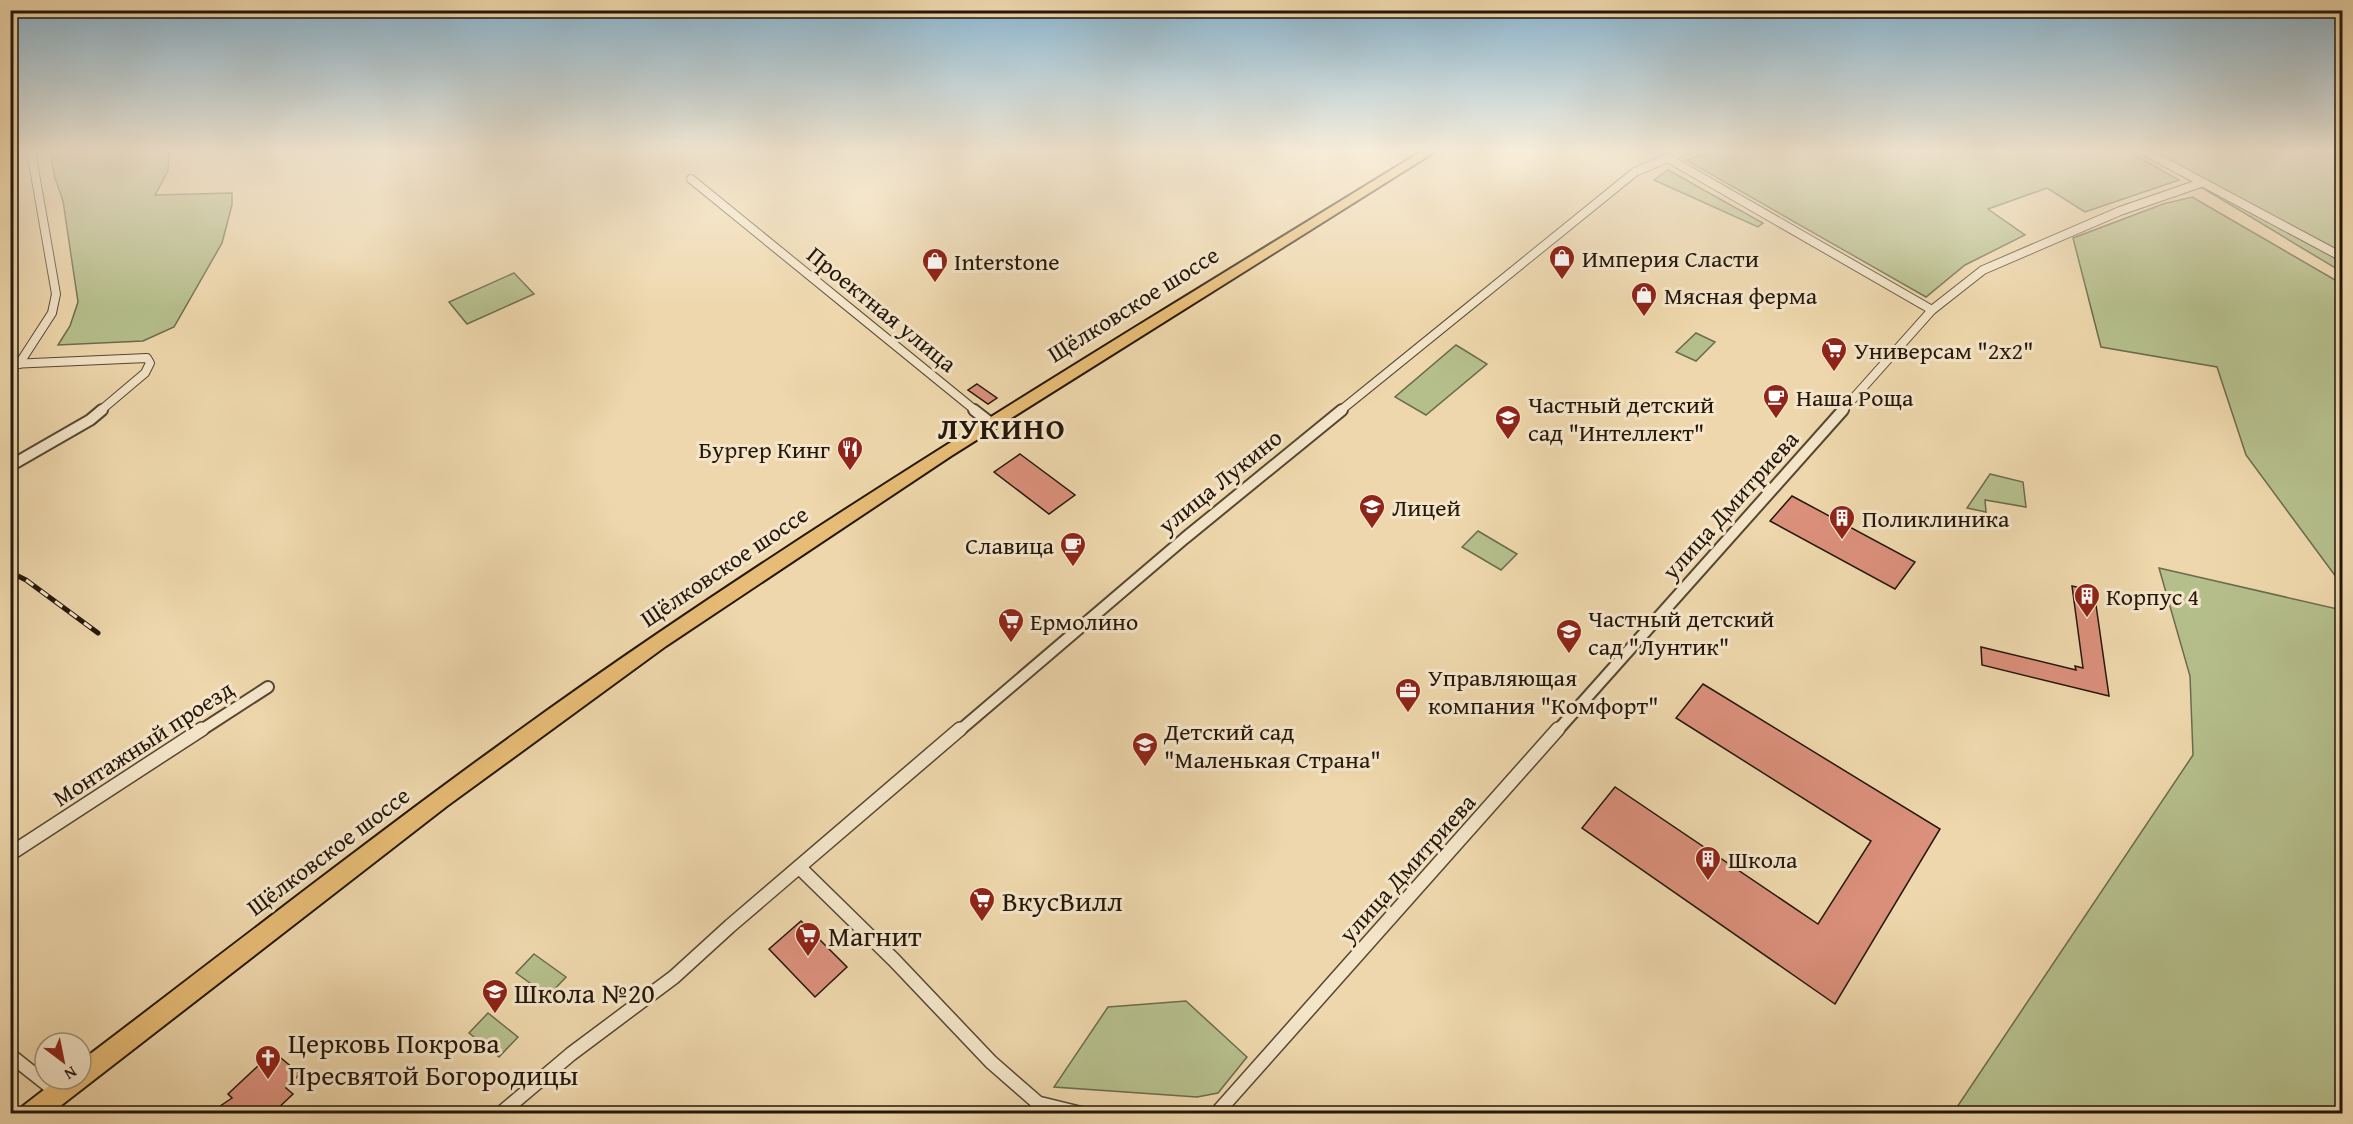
<svg xmlns="http://www.w3.org/2000/svg" width="2353" height="1124" font-family="'Gentium Book Plus',serif">
  <style>
    .green { fill: #b5bf8c; stroke: #6c6b4c; stroke-width: 1.5 }
    .building { fill: #db907c; stroke: #24170b; stroke-width: 1.5 }
    .lines { fill: none; stroke-linecap: round; stroke-linejoin: round }
    .minor-far2-casing { stroke: #564733; stroke-width: 10 }
    .minor-far1-casing { stroke: #564733; stroke-width: 14 }
    .minor-casing { stroke: #564733; stroke-width: 16 }
    .primary-casing { stroke: #24170b; stroke-width: 4 }
    .minor-far2 { stroke: #f4e5c9; stroke-width: 8 }
    .minor-far1 { stroke: #f4e5c9; stroke-width: 10 }
    .minor { stroke: #f4e5c9; stroke-width: 13 }
    .primary { fill: #e7bc76; fill-rule: evenodd }
    .rail-casing { stroke: #24170b; stroke-width: 5 }
    .rail { stroke: #f4e5c9; stroke-width: 3; stroke-dasharray: 9; stroke-linecap: butt }
    .labels { text-anchor: middle; dominant-baseline: central; stroke-width: 6; stroke-linejoin: round; paint-order: stroke }
    .poi-label { font-size: 24px; fill: #24170b; stroke: #f4e5c9; text-anchor: start }
    .street-label { font-size: 24px; fill: #24170b; stroke: #f4e5c9 }
    .near-poi-label { font-size: 28px; fill: #24170b; stroke: #f4e5c9; text-anchor: start }
    .district-label { font-size: 30px; font-weight: bold; letter-spacing: 1.5px; fill: #24170b; stroke: #f4e5c9 }
  </style>
  <rect width="100%" height="100%" fill="#eed7ac"/>
  <filter id="stains"><feTurbulence type="fractalNoise" baseFrequency=".00333" numOctaves="4"/><feColorMatrix values="0 0 0 0 .2 0 0 0 0 .09 0 0 0 0 .02 0 0 0 .5 -.17"/></filter>
  <radialGradient id="worn" r=".72"><stop offset=".6" stop-color="#630" stop-opacity="0"/><stop offset="1" stop-color="#630" stop-opacity=".3"/></radialGradient>
  <g class="green">
    <path d="M50,151H169L168,171L155,195L232,193V205L222,243L174,327L143,341L58,345L70,326L78,302L63,201L55,178Z"/>
    <path d="M1716,151H2128L2179,180L2085,212L2047,188L1988,209L2025,235L1965,265L1926,297L1686,160Z"/>
    <path d="M2141,151H2342V272Z"/>
    <path d="M1668,170L1763,223L1758,227L1654,180Z"/>
    <path d="M2192,197L2342,284V585L2246,455L2217,367L2101,347L2073,238L2163,204Z"/>
    <path d="M514,273L534,294L467,324L449,302Z"/>
    <path d="M1696,333L1715,342L1696,361L1676,352Z"/>
    <path d="M1456,345L1487,364L1426,415L1395,397Z"/>
    <path d="M1990,474L2023,482L2026,507L1985,500L1986,512L1967,508Z"/>
    <path d="M1478,531L1517,554L1501,570L1462,547Z"/>
    <path d="M2159,568L2342,610V1113H1953L2193,755L2190,676Z"/>
    <path d="M534,954L566,977L548,996L516,973Z"/>
    <path d="M1186,1001L1247,1057L1218,1093L1197,1097L1054,1087L1108,1007Z"/>
    <path d="M488,1013L518,1037L499,1057L469,1033Z"/>
  </g>
  <g class="building">
    <path d="M977,384L997,398L988,404L968,390Z"/>
    <path d="M1020,454L1075,495L1049,514L994,472Z"/>
    <path d="M1792,496L1915,562L1895,589L1770,521Z"/>
    <path d="M2072,586L2094,591L2109,696L1982,665L1981,647L2076,670L2075,666L2083,668Z"/>
    <path d="M1703,684L1940,829L1835,1004L1582,828L1615,787L1818,924L1871,841L1676,718Z"/>
    <path d="M801,921L847,967L815,997L769,949Z"/>
    <path d="M281,1058L300,1074L286,1088L293,1094L273,1113H210L232,1098L228,1094L259,1065L267,1071Z"/>
  </g>
  <g class="lines">
    <defs>
      <g id="minor-far2">
        <path d="M2144,151L2342,257"/>
        <path d="M1666,157L1932,310"/>
        <path d="M691,179L976,411"/>
        <path d="M10,364L147,358L150,363L145,373L100,411"/>
        <path d="M19,364L52,313L56,294L31,151"/>
        <path d="M1340,411L1635,172L1684,151"/>
        <path d="M1842,411L1932,310L1983,270L2120,211L2201,183"/>
      </g>
      <g id="minor-far1">
        <path d="M974,410L992,424"/>
        <path d="M10,466L90,420L102,410"/>
        <path d="M200,731L268,687"/>
        <path d="M959,731L1185,538L1342,410"/>
        <path d="M1557,731L1843,410"/>
      </g>
      <g id="minor">
        <path d="M10,854L202,729"/>
        <path d="M800,868L894,960L991,1062L1038,1103L1083,1114"/>
        <path d="M10,1055L58,1093"/>
        <path d="M500,1114L571,1054L674,977L730,926L960,729"/>
        <path d="M1216,1114L1558,729"/>
      </g>
      <path id="primary" d="M1422,151H1436L951,456L666,646L447,806L50,1114H20L23,1106L58,1079H81V1061C271,917 459,768 657,634C907,464 1166,309 1422,151Z"/>
    </defs>
    <use href="#minor-far2" class="minor-far2-casing"/>
    <use href="#minor-far1" class="minor-far1-casing"/>
    <use href="#minor" class="minor-casing"/>
    <use href="#primary" class="primary-casing"/>
    <use href="#minor-far2" class="minor-far2"/>
    <use href="#minor-far1" class="minor-far1"/>
    <use href="#minor" class="minor"/>
    <use href="#primary" class="primary"/>
    <defs>
      <path id="rail" d="M10,572L26,580L98,633"/>
    </defs>
    <use href="#rail" class="rail-casing"/>
    <use href="#rail" class="rail"/>
  </g>
  <linearGradient id="sky" x2="0" y2="1"><stop stop-color="#89b6d2"/><stop offset="0.49" stop-color="#f7edda"/><stop offset="1" stop-color="#f7edda" stop-opacity="0"/></linearGradient>
  <rect width="2353" height="308" fill="url(#sky)"/>
  <defs>
    <symbol id="shop-pin" viewBox="-11 -11 22 30"><path d="M0 17L-7.5 6A9.5 9.5 0 1 1 7.5 6Z" fill="#8f2418" stroke="#f4e5c9"/><path d="M-5-2.5h2.3a2.7 3.5 0 0 1 5.4 0H5L5.5 6h-11ZM-1.5-2.5h3a1.5 2.3 0 0 0-3 0Z" fill="#fff"/></symbol>
    <symbol id="supermarket-pin" viewBox="-11 -11 22 30"><path d="M0 17L-7.5 6A9.5 9.5 0 1 1 7.5 6Z" fill="#8f2418" stroke="#f4e5c9"/><path d="M-6-5.5h2.5l.6 2H6L4.5 2H-2.5L-4.4-4H-6ZM-1.5 3.2a1.3 1.3 0 1 0 .1 0ZM3 3.2a1.3 1.3 0 1 0 .1 0Z" fill="#fff"/></symbol>
    <symbol id="cafe-pin" viewBox="-11 -11 22 30"><path d="M0 17L-7.5 6A9.5 9.5 0 1 1 7.5 6Z" fill="#8f2418" stroke="#f4e5c9"/><path d="M-5.5-4.5H6V0H3Q3 3.5 0 3.5H-2.5Q-5.5 3.5-5.5 0ZM3-3.2v2h1.7v-2ZM-6 4.5H4V6H-6Z" fill="#fff"/></symbol>
    <symbol id="school-pin" viewBox="-11 -11 22 30"><path d="M0 17L-7.5 6A9.5 9.5 0 1 1 7.5 6Z" fill="#8f2418" stroke="#f4e5c9"/><path d="M0-5L7-2L0 1L-7-2ZM-4 1L0 2.5L4 1V4Q0 6-4 4Z" fill="#fff"/></symbol>
    <symbol id="restaurant-pin" viewBox="-11 -11 22 30"><path d="M0 17L-7.5 6A9.5 9.5 0 1 1 7.5 6Z" fill="#8f2418" stroke="#f4e5c9"/><path d="M-5-6h1v4h1v-4h1v4h1v-4h1v5L-1.5 .5V6h-2V.5L-5-1ZM5-6V6H3V1.5H1.5Q1.5-4 5-6Z" fill="#fff"/></symbol>
    <symbol id="building-pin" viewBox="-11 -11 22 30"><path d="M0 17L-7.5 6A9.5 9.5 0 1 1 7.5 6Z" fill="#8f2418" stroke="#f4e5c9"/><path d="M-4-6H4V6H1V3H-1V6H-4ZM-2.5-4.3h1.7v1.8h-1.7ZM.8-4.3h1.7v1.8H.8ZM-2.5-1h1.7V.8h-1.7ZM.8-1h1.7V.8H.8Z" fill="#fff"/></symbol>
    <symbol id="office-pin" viewBox="-11 -11 22 30"><path d="M0 17L-7.5 6A9.5 9.5 0 1 1 7.5 6Z" fill="#8f2418" stroke="#f4e5c9"/><path d="M-6-3h4V-5.5h4V-3h4V5H-6ZM-1-4.5V-3h2v-1.5ZM-6 0V1H6V0Z" fill="#fff"/></symbol>
    <symbol id="church-pin" viewBox="-11 -11 22 30"><path d="M0 17L-7.5 6A9.5 9.5 0 1 1 7.5 6Z" fill="#8f2418" stroke="#f4e5c9"/><path d="M-1.2-6h2.4v3.5h3.3v2.4h-3.3V6h-2.4V-.1h-3.3v-2.4h3.3Z" fill="#fff"/></symbol>
  </defs>
  <g fill-rule="evenodd">
    <use href="#shop-pin" x="1547" y="243" width="30" height="40"/>
    <use href="#shop-pin" x="920" y="246" width="30" height="40"/>
    <use href="#shop-pin" x="1629" y="280" width="30" height="40"/>
    <use href="#supermarket-pin" x="1819" y="335" width="30" height="40"/>
    <use href="#cafe-pin" x="1761" y="382" width="30" height="40"/>
    <use href="#school-pin" x="1493" y="403" width="30" height="40"/>
    <use href="#restaurant-pin" x="835" y="434" width="30" height="40"/>
    <use href="#school-pin" x="1357" y="492" width="30" height="40"/>
    <use href="#building-pin" x="1827" y="503" width="30" height="40"/>
    <use href="#cafe-pin" x="1058" y="530" width="30" height="40"/>
    <use href="#building-pin" x="2072" y="581" width="30" height="40"/>
    <use href="#supermarket-pin" x="996" y="606" width="30" height="40"/>
    <use href="#school-pin" x="1554" y="617" width="30" height="40"/>
    <use href="#office-pin" x="1393" y="676" width="30" height="40"/>
    <use href="#school-pin" x="1130" y="730" width="30" height="40"/>
    <use href="#building-pin" x="1693" y="844" width="30" height="40"/>
    <use href="#supermarket-pin" x="967" y="885" width="30" height="40"/>
    <use href="#supermarket-pin" x="793" y="920" width="30" height="40"/>
    <use href="#school-pin" x="480" y="977" width="30" height="40"/>
    <use href="#church-pin" x="253" y="1043" width="30" height="40"/>
  </g>
  <g class="labels">
    <g class="poi-label">
      <text x="1582" y="258">Империя Сласти</text>
      <text x="954" y="261">Interstone</text>
      <text x="1664" y="295">Мясная ферма</text>
      <text x="1854" y="350">Универсам "2x2"</text>
      <text x="1796" y="397">Наша Роща</text>
      <text x="1528" y="404">Частный детский<tspan x="1528" dy="28">сад "Интеллект"</tspan></text>
      <text x="830" y="449" text-anchor="end">Бургер Кинг</text>
      <text x="1392" y="507">Лицей</text>
      <text x="1862" y="518">Поликлиника</text>
      <text x="1054" y="545" text-anchor="end">Славица</text>
      <text x="2106" y="596">Корпус 4</text>
      <text x="1588" y="618">Частный детский<tspan x="1588" dy="28">сад "Лунтик"</tspan></text>
      <text x="1030" y="621">Ермолино</text>
      <text x="1428" y="677">Управляющая<tspan x="1428" dy="28">компания "Комфорт"</tspan></text>
      <text x="1164" y="731">Детский сад<tspan x="1164" dy="28">"Маленькая Страна"</tspan></text>
      <text x="1728" y="859">Школа</text>
    </g>
    <g class="street-label">
      <text transform="translate(1133 304) rotate(-32)">Щёлковское шоссе</text>
      <text transform="translate(882 309) rotate(39)">Проектная улица</text>
      <text transform="translate(1220 481) rotate(-39)">улица Лукино</text>
      <text transform="translate(1730 505) rotate(-48)">улица Дмитриева</text>
      <text transform="translate(724 566) rotate(-34)">Щёлковское шоссе</text>
      <text transform="translate(143 743) rotate(-33)">Монтажный проезд</text>
      <text transform="translate(328 851) rotate(-37)">Щёлковское шоссе</text>
      <text transform="translate(1407 868) rotate(-48)">улица Дмитриева</text>
    </g>
    <g class="near-poi-label">
      <text x="1002" y="900">ВкусВилл</text>
      <text x="828" y="935">Магнит</text>
      <text x="514" y="992">Школа №20</text>
      <text x="288" y="1042">Церковь Покрова<tspan x="288" dy="32">Пресвятой Богородицы</tspan></text>
    </g>
    <g class="district-label">
      <text x="1002" y="428">ЛУКИНО</text>
    </g>
  </g>
  <rect width="2353" height="1124" fill="none" stroke="#eed7ac" stroke-width="36"/>
  <rect x="12" y="12" width="2329" height="1100" fill="none" stroke="#24170b" stroke-width="3"/>
  <rect x="18" y="18" width="2317" height="1088" fill="none" stroke="#24170b" stroke-width="1.5"/>
  <g transform="translate(63 1061) rotate(148)"><circle r="28" fill="#f4e5c9" stroke="#a1937d" stroke-width="1.5"/>
  <path d="M0-4.5L10 22L0 15L-10 22Z" fill="#8f2418"/>
  <text y="-9" font-size="16" font-weight="bold" text-anchor="middle" fill="#24170b">N</text>
  </g>
  <rect width="100%" height="100%" filter="url(#stains)"/>
  <rect width="100%" height="100%" fill="url(#worn)"/>
</svg>
